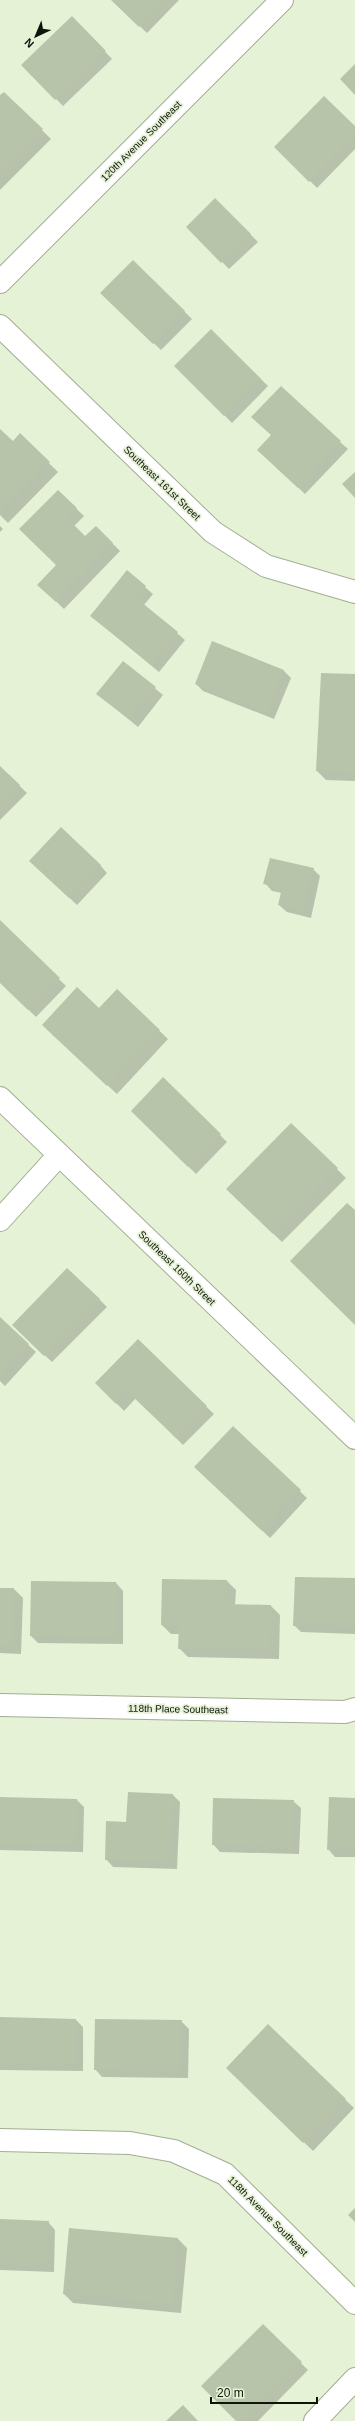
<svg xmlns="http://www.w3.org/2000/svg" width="355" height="2421" font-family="Helvetica,sans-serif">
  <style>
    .shadow { fill: #0003 }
    .building { fill: #b8c4a9 }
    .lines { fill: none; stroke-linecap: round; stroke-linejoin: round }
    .minor-casing { stroke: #a2ae94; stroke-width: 24 }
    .minor { stroke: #fff; stroke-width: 22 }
    .labels { text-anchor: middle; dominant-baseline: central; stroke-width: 3.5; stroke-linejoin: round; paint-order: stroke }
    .street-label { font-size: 10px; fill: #0f130a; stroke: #e5f2d6 }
  </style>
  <rect width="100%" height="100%" fill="#e5f2d6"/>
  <g class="shadow">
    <path d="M112,0H179L147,33Z"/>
    <path d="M72,17L112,59L63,106L23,65Z"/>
    <path d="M4,93L51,139L0,190V97Z"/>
    <path d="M355,128V149L317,188L276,147Z"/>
    <path d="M215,199L258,242L229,269L188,227Z"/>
    <path d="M133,261L192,319L161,350L101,293Z"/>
    <path d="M211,330L268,386L232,423L176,366Z"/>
    <path d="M0,430L13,442L20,435L58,472L8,523L0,515Z"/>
    <path d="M340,442L348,449L305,494L266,457Z"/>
    <path d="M58,491L84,516L74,526L85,537L96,527L120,551L64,609L39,585L58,565Z"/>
    <path d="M0,526L3,529L0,532Z"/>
    <path d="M127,572L153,594L144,605L185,640L159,672L91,616Z"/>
    <path d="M213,642L284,671L291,678L274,719L203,691L196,684Z"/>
    <path d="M123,662L163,695L138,727L98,694Z"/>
    <path d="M355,675V781L326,780L317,771Z"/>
    <path d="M0,767L27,793L0,820Z"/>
    <path d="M100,865L107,873L77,905L38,868Z"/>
    <path d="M313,869L320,876L311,918L287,912L279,905L282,893L272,891L265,883Z"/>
    <path d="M0,922L66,986L36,1017L0,982Z"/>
    <path d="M117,990L168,1039L117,1094L52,1034L99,1009Z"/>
    <path d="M164,1079L227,1142L196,1174L132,1111Z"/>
    <path d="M291,1124L346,1178L282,1242L227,1189Z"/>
    <path d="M99,1299L107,1307L52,1362L20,1332Z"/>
    <path d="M0,1319L36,1352L5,1386L0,1381Z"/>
    <path d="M138,1341L214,1414L183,1445L136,1398L124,1411L97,1383Z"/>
    <path d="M233,1428L307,1498L270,1538L203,1474Z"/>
    <path d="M355,1579V1634L301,1632L294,1625Z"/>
    <path d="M227,1581L236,1590L235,1605L271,1606L280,1615L279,1659L188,1657L179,1648L180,1634H171L162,1625Z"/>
    <path d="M116,1583L123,1591V1644L38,1643L31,1636Z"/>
    <path d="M0,1589H14L23,1598L21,1654L0,1653Z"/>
    <path d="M173,1795L180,1802L177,1869L113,1867L106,1859L127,1823Z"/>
    <path d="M0,1798L77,1800L84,1807L83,1852L0,1850Z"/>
    <path d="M355,1799V1857H335L328,1849Z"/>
    <path d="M293,1801L301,1808L299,1854L220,1852L213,1844Z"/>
    <path d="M0,2018L76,2020L83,2027V2071L0,2070Z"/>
    <path d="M181,2021L189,2029L188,2078L102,2077L95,2069Z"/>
    <path d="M268,2026L354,2108L313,2151L228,2068Z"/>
    <path d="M0,2220L48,2222L55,2230L54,2272L0,2270Z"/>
    <path d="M178,2239L187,2248L181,2313L73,2303L64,2294Z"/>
    <path d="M263,2326L308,2370L258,2421H237Z"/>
  </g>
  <g class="building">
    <path d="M111,0H165L139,27Z"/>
    <path d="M72,16L106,51L55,100L21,65Z"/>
    <path d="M355,64V95L340,79Z"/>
    <path d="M4,92L43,129L0,173V95Z"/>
    <path d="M324,96L355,126V135L309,182L274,147Z"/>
    <path d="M215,198L251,234L221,263L186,227Z"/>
    <path d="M133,260L185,311L153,344L100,293Z"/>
    <path d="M211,329L261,379L224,416L174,366Z"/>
    <path d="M281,386L341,441L298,488L257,450L271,435L251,417Z"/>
    <path d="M0,429L13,441L20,433L50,462L0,513Z"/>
    <path d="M355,472V498L342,484Z"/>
    <path d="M58,490L77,508L67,518L85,536L96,526L113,543L56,602L37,585L56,565L19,529Z"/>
    <path d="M127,570L146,586L136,598L178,632L152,665L90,616Z"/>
    <path d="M212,641L284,670L267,713L195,684Z"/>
    <path d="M123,661L156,687L130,720L96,694Z"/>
    <path d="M321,673L355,674V773L316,771Z"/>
    <path d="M0,766L20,785L0,806Z"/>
    <path d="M61,827L101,865L69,898L29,861Z"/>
    <path d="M270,858L314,868L304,911L278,905L282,888L263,884Z"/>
    <path d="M0,920L60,978L28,1010L0,983Z"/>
    <path d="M77,987L99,1008L117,989L160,1030L107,1086L42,1025Z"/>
    <path d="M163,1077L221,1134L188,1167L131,1111Z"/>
    <path d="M291,1123L338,1168L273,1234L226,1189Z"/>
    <path d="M347,1203L355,1210V1325L290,1261Z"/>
    <path d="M67,1268L100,1299L44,1356L12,1325Z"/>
    <path d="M0,1317L29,1344L0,1376Z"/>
    <path d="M138,1339L207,1406L176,1438L128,1392L116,1404L95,1383Z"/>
    <path d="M233,1426L301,1490L262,1531L194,1467Z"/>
    <path d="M295,1577L355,1578V1627L293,1626Z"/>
    <path d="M162,1579L227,1580L226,1604L271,1605L270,1650L178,1649L179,1626L161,1625Z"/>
    <path d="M31,1581L116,1582V1637L30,1636Z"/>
    <path d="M0,1588H14L13,1645H0Z"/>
    <path d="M128,1792L173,1794L170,1862L105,1860L106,1821L126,1822Z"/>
    <path d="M0,1797L77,1799L76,1845L0,1844Z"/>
    <path d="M329,1797L355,1798V1850H327Z"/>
    <path d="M213,1798L294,1800L292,1847L212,1845Z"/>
    <path d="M0,2017L76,2019V2064L0,2063Z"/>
    <path d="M95,2019L182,2020L181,2071L94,2070Z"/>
    <path d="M268,2024L346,2099L303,2143L226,2068Z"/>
    <path d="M355,2208V2222L348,2215Z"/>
    <path d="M0,2219L49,2221L47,2266L0,2264Z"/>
    <path d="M69,2228L178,2238L173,2304L63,2294Z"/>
    <path d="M263,2324L302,2362L243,2421H236L201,2386Z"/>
    <path d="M183,2405L198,2421H166Z"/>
  </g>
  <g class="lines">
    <defs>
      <g id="minor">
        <path d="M0,282L282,0"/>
        <path d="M0,326L213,532L266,566L355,592"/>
        <path d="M0,1098L355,1438"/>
        <path d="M0,1220L59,1155"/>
        <path d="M0,1705L345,1712L355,1709"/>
        <path d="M0,2140L130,2143L174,2151L225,2174L355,2303"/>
        <path d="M315,2421L355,2379"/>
      </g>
    </defs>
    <use href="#minor" class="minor-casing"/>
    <use href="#minor" class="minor"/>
  </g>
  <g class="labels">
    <g class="street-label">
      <text transform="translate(141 141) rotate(-45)">120th Avenue Southeast</text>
      <text transform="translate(162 483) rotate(44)">Southeast 161st Street</text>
      <text transform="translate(177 1268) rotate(44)">Southeast 160th Street</text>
      <text transform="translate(178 1709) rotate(1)">118th Place Southeast</text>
      <text transform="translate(268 2216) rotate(45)">118th Avenue Southeast</text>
    </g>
  </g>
  <g transform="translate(36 36) rotate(224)" stroke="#e5f2d6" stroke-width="3" paint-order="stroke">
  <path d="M0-3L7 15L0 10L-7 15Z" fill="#0f130a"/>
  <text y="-6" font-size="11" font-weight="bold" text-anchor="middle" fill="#0f130a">N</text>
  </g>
  <path d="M211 2397v6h106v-6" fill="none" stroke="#0f130a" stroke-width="2"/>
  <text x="217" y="2397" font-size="12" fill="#0f130a" stroke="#e5f2d6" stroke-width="3" paint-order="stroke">20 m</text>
</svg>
